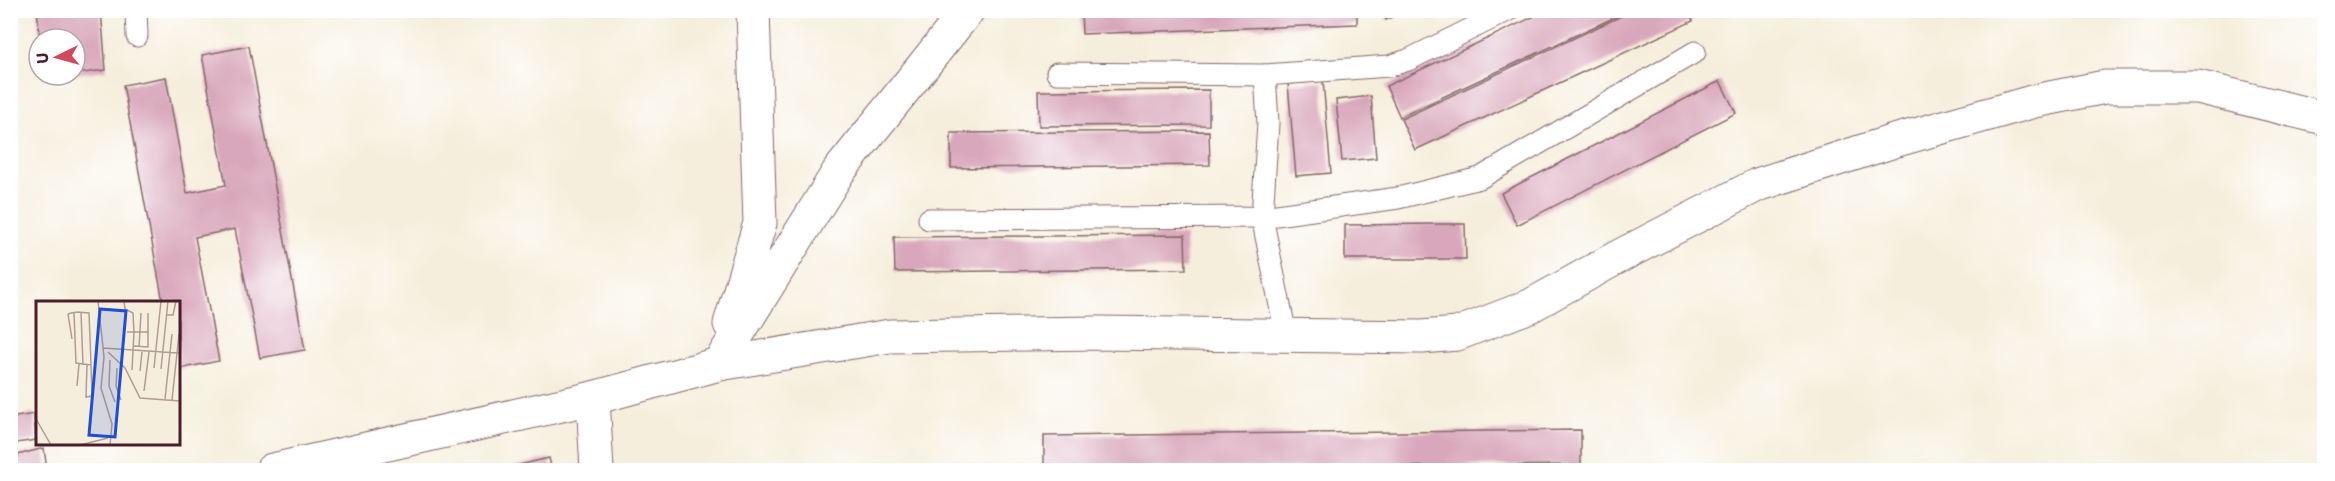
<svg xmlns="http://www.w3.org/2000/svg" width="2335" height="481" font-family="'Shantell Sans',sans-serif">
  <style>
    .building { fill: #d9a7bb }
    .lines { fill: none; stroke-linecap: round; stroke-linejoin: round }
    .service-casing { stroke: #866769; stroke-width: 23 }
    .minor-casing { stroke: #866769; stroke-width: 35 }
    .service { stroke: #fff; stroke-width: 21 }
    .minor { stroke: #fff; stroke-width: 33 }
    .inset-road { fill: none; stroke: #b19b95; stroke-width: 1.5 }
    .view { fill: #1d4ed8; fill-opacity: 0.15; stroke: #1d4ed8; stroke-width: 3 }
    .inset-edge { fill: none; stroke: #4a1f2b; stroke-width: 3 }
  </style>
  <rect width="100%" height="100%" fill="#fff"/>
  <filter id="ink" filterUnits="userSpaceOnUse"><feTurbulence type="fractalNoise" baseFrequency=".0167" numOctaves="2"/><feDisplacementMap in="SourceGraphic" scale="12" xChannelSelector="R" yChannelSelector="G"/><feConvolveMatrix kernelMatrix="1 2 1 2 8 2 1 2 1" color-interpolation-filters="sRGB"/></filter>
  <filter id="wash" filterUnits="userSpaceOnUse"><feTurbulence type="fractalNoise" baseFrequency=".008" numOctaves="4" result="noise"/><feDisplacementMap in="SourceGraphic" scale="24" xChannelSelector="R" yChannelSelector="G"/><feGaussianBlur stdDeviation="1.35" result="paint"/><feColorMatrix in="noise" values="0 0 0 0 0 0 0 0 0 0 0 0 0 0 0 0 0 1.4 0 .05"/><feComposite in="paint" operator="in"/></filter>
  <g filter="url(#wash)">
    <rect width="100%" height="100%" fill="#f6eedc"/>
    <g id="blocks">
      <g class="building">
        <path d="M37,10H101L106,70L75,74V39H40Z"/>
        <path d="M1081,10H1357V24L1082,34Z"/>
        <path d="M1381,10H1405L1386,20Z"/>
        <path d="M1548,10H1630L1400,117L1386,86Z"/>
        <path d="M1634,10H1688L1693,21L1415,150L1401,119Z"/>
        <path d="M249,46L305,350L260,358L235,229L195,237L219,361L178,369V302H163L123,85L166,77L187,193L226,185L202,55Z"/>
        <path d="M1323,81L1331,173L1296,176L1288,84Z"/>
        <path d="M1720,81L1736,113L1517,225L1501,193Z"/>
        <path d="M1209,90V125L1039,126L1038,91Z"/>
        <path d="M1371,96L1376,158L1342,161L1336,100Z"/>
        <path d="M1209,131L1210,165L951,168V133Z"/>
        <path d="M1437,224H1465L1466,259H1345V225Z"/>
        <path d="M1185,235L1186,269L895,272L894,237Z"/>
        <path d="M34,414L36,440L10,444V418Z"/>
        <path d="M1581,430V465L1044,470V436Z"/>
        <path d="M44,448L47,470H10V457Z"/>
        <path d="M549,458L552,470H498Z"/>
      </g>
    </g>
  </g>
  <g filter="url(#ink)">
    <use href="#blocks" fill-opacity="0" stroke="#866769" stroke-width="1.5"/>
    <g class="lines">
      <defs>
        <g id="service">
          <path d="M136,10L137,36"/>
          <path d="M1057,73L1265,75L1389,66L1408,60L1509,10"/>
          <path d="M1265,75L1268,123L1262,217L1286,335"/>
          <path d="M929,219L1262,217L1398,198L1480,178L1695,52"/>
        </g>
        <g id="minor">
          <path d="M730,324L760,223L753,10"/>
          <path d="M719,364L839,171L968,10"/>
          <path d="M593,398L597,470"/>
          <path d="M272,470L593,398L719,364L890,336L1098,333L1422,337L1457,334L1530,306L1618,257L1757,185L1894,141L2035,101L2105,87H2198L2324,118"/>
        </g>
      </defs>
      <use href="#service" class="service-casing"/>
      <use href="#minor" class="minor-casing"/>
      <use href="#service" class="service"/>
      <use href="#minor" class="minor"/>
    </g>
  </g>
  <g transform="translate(36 301)">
    <rect width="144" height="144" fill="#f6eedc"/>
    <path class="inset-road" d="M62,0L68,56L65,87L76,123L74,144M88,0L89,8L97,12L98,31H113M45,11L47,64M130,14H137L140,0M91,31H98L96,69M143,33L141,52H144M36,38L32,13L35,12L42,11L53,12L55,64L40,62L38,12M98,45L112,46V12M103,46L105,12M67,47L141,52L136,99M72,51L89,67L104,97L144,100M74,59L73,85L79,101M51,64L50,96L56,95L55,64M81,67L80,85L85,99M118,67L125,0M125,68L132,0M104,70L106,51M41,85L43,63M108,90L113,51M129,98L136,33M0,118L15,144M44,144L72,137"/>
    <path class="view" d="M64,8L90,10L79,136L53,134Z"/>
    <rect width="144" height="144" class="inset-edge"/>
  </g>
  <rect width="2335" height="481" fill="none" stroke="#fff" stroke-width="36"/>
  <g transform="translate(57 57) rotate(265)"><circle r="28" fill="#ffffff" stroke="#b7a5aa" stroke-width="1.5"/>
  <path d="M0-4.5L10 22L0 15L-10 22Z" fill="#d1495b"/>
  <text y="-9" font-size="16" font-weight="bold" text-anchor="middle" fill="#4a1f2b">U</text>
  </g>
</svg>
